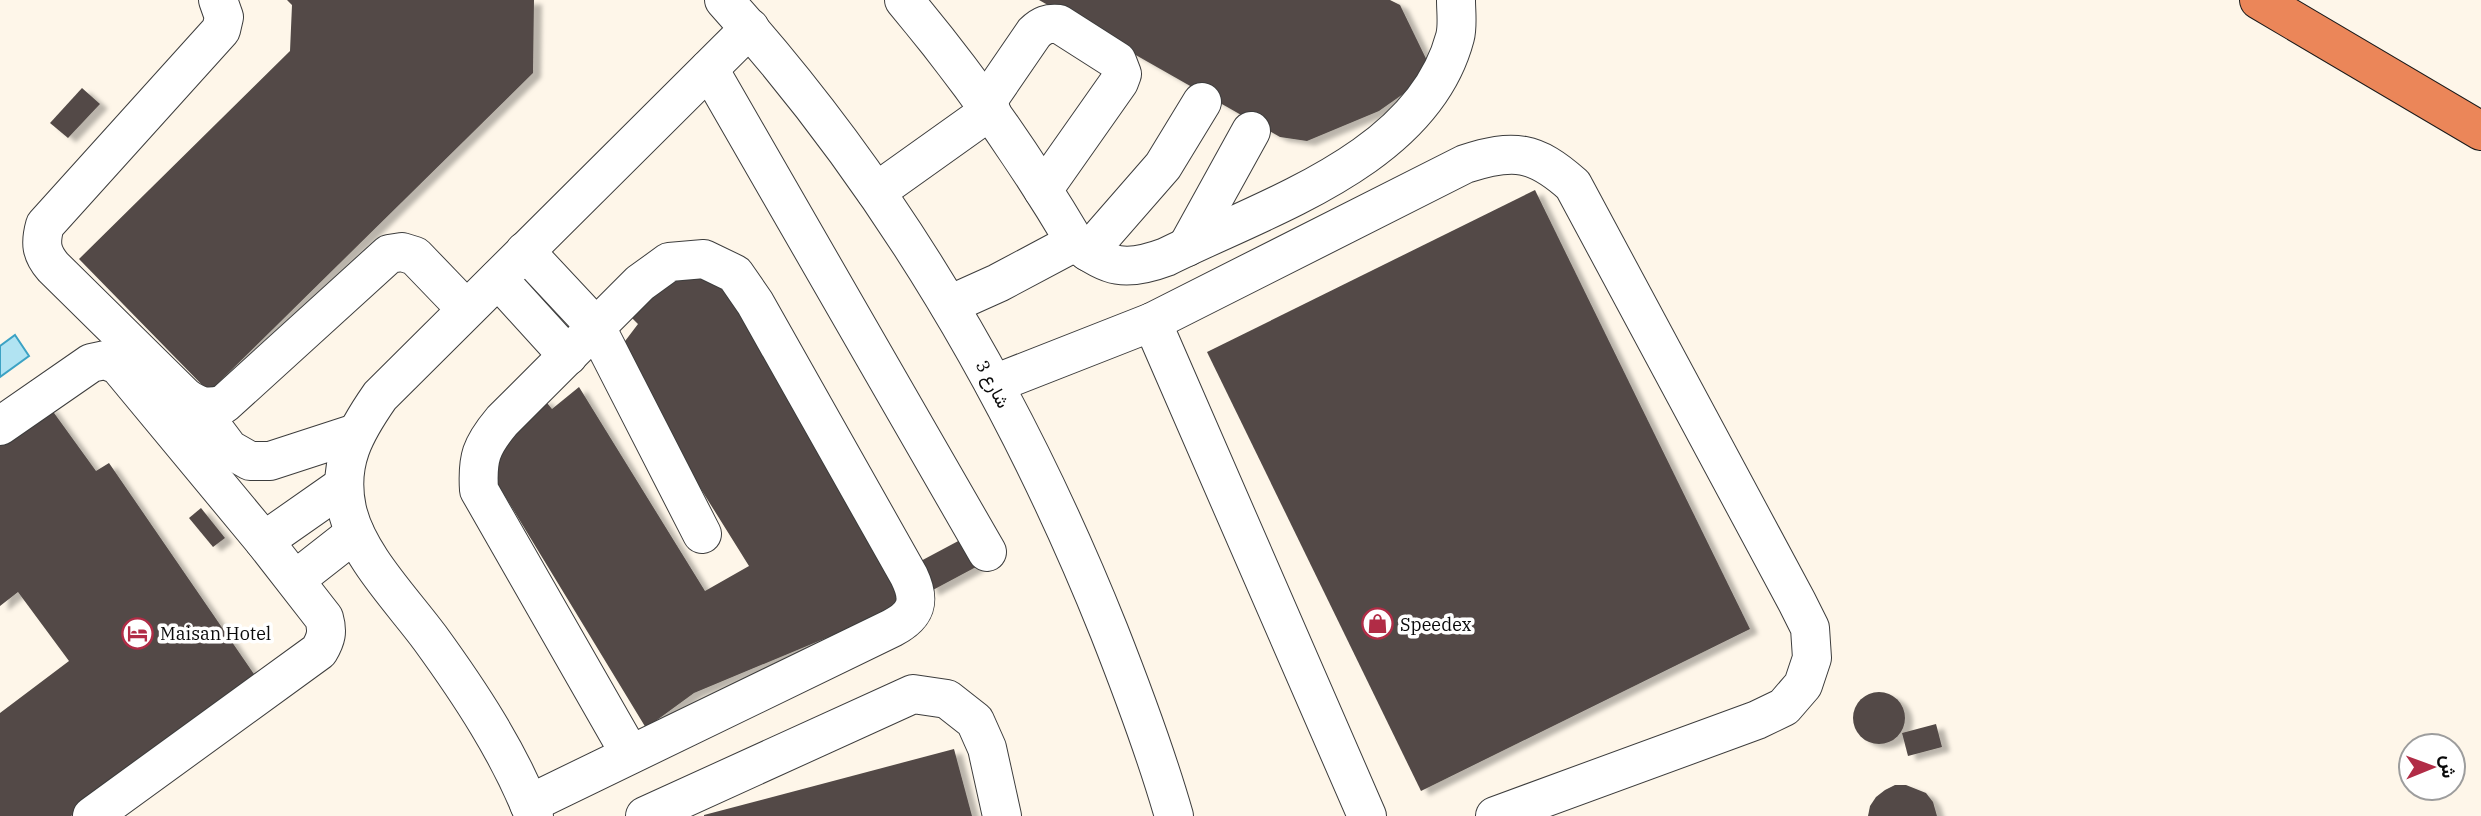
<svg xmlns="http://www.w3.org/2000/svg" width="2481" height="816" font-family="'IBM Plex Serif',Vazirmatn,serif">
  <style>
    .water { fill: #b1e3f2; stroke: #3ca2c4; stroke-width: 2 }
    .building { fill: #524a47; filter: url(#shadow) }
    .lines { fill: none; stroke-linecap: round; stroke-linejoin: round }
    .minor-casing { stroke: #3d3d3d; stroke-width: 40 }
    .highway-casing { stroke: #1b1b1b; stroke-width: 40 }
    .minor { stroke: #fff; stroke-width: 38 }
    .highway { stroke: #eb8659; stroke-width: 38 }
    .labels { text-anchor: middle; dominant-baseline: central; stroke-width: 7; stroke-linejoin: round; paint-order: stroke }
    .street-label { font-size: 18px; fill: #0a0a0a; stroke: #fff }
    .poi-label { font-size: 18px; fill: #0a0a0a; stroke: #fff; text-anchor: start }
  </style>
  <defs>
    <filter id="shadow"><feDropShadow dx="8" dy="4.5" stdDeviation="2" flood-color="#0004"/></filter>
  </defs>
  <rect width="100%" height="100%" fill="#fef6e9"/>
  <path class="water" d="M15,335L29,356L0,377V346Z"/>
  <g class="building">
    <path d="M287,0H534L533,73L209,392L79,259L290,51L292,5Z"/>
    <path d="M1039,0H1390L1400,5L1433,73L1379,111L1307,141L1280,137Z"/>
    <path d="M82,88L100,104L68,138L50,123Z"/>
    <path d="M1535,190L1750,629L1421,791L1207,352Z"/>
    <path d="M668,270L716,275L915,601L694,693L646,728L483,460L543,398L552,409L579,387L705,591L749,566L616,353L638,324L627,313Z"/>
    <path d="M49,406L96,471L109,463L256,677L71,816H0V713L69,661L18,592L0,606V443Z"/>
    <path d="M201,508L225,538L213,547L189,518Z"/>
    <path d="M962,539L976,567L931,591L917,563Z"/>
    <circle cx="1879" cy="718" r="26"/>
    <path d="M1936,724L1942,747L1908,756L1902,733Z"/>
    <path d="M954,749L972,816H704V815Z"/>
    <path d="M1895,785H1906L1926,793L1933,802L1937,816H1868L1870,806L1876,797L1885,790Z"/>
  </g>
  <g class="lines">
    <defs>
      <g id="minor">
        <path d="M218,0L224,17L221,30L45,225C40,243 41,253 53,267L185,397C199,407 207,409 224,404L389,254L402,252L415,256L466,309"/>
        <path d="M724,0C890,184 1017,401 1109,631C1133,692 1156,753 1174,816"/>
        <path d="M904,0C968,76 1024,156 1075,242C1108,268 1126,272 1166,257C1266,207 1423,159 1455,37C1458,26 1456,12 1456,0"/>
        <path d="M709,69L987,552"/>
        <path d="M986,103L1034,33C1042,25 1048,23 1059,24L1117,61L1122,74L1119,82L1043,190"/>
        <path d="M876,192L991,110"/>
        <path d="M1187,247L1251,131"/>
        <path d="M525,251L596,327L702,534"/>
        <path d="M1088,252L1163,166L1202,102"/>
        <path d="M498,279L568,356"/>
        <path d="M949,305L998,283L1075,242"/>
        <path d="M1152,322L1367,816"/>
        <path d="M994,384L1152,322L1465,164C1514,148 1535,151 1573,185L1797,602L1810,628L1812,658L1803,685L1784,707L1757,720L1495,816"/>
        <path d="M196,405L229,449L250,461H270L356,433"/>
        <path d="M0,426L91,363L105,360L118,365L264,541L324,618C328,632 326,639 319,651L92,816"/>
        <path d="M264,541L344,485"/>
        <path d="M295,580L355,533"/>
        <path d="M529,804L892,628C917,615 921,601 909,576L755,303L735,274L704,259L669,262L640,283L502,421C481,446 477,458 479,490L630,754"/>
        <path d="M534,816C509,752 470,693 430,638C402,600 357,555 347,509C337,463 355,432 380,396L750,28"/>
        <path d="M645,816L913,694L947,699L975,721L987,748L1002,816"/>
      </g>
      <path id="highway" d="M2259,0L2481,131"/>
    </defs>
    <use href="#minor" class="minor-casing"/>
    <use href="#highway" class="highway-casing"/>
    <use href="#minor" class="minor"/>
    <use href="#highway" class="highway"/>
  </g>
  <defs>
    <symbol id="shop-ring" viewBox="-11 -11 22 22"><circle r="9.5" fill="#fff" stroke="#b12c46" stroke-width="1.5"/><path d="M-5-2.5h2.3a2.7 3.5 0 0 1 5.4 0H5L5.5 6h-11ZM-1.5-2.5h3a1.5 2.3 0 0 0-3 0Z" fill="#b12c46"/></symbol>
    <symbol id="hotel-ring" viewBox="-11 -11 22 22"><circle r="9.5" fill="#fff" stroke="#b12c46" stroke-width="1.5"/><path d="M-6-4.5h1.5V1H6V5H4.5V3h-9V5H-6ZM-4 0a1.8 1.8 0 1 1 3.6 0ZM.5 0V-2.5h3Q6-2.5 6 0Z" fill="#b12c46"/></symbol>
  </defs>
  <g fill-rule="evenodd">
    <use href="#shop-ring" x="1360" y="606" width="35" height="35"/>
    <use href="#hotel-ring" x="120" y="616" width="35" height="35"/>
  </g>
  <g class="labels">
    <g class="street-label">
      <text transform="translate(993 384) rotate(62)">شارع 3</text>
    </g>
    <g class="poi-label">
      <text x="1400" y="624">Speedex</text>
      <text x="160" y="633">Maisan Hotel</text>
    </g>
  </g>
  <g transform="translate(2432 767) rotate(89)"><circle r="33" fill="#ffffff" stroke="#9d9d9d" stroke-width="2"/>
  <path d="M0-5L12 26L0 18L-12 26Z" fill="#b12c46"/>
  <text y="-10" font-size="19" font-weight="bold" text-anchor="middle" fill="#0a0a0a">ش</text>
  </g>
</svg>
